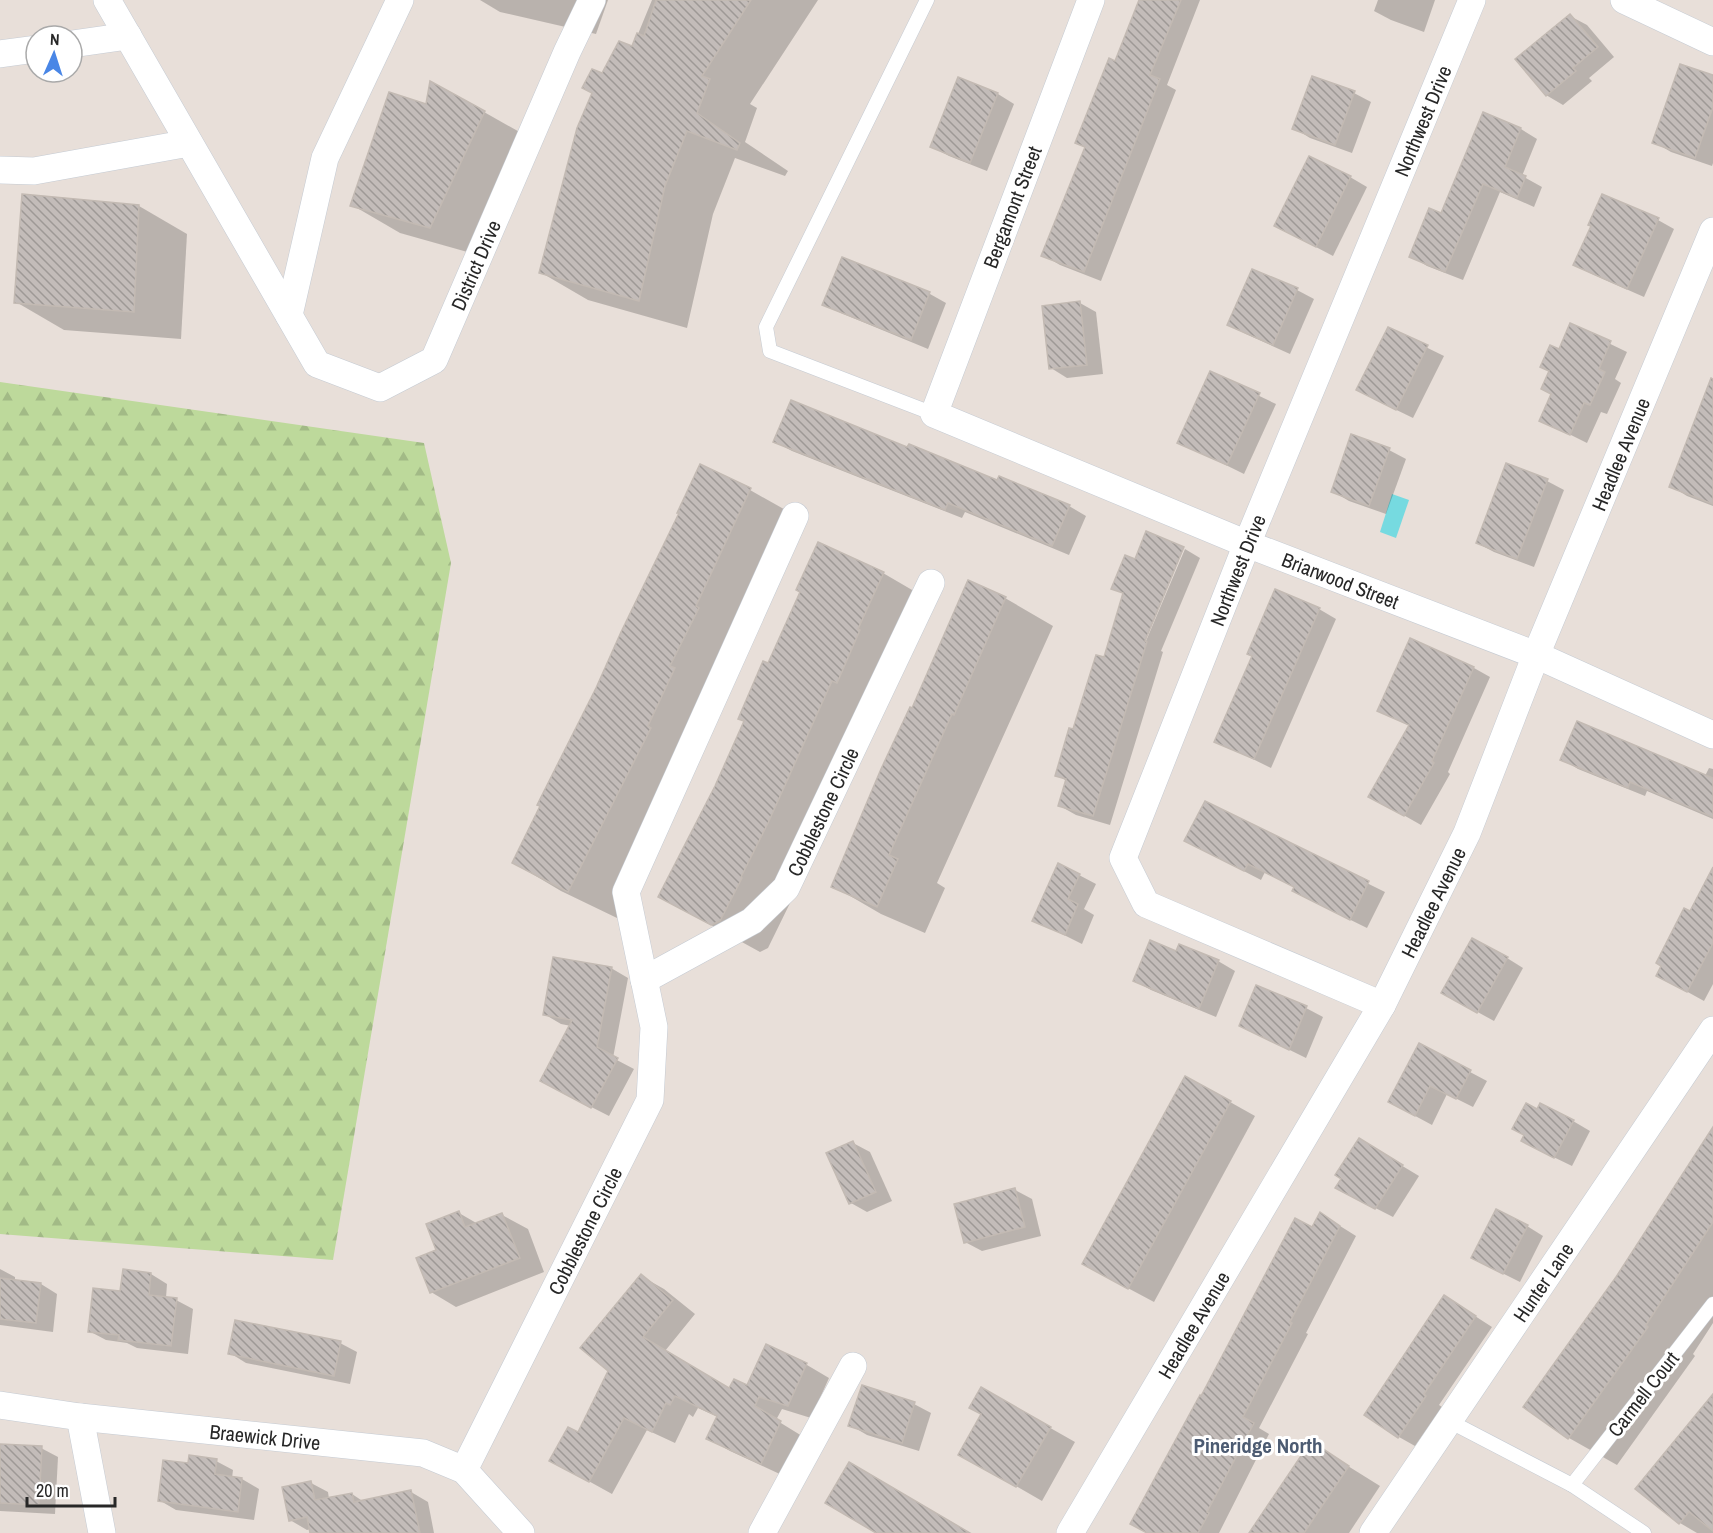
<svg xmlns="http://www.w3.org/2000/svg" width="1713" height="1533" font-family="'Archivo Narrow',sans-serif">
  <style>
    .forest { fill: url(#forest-firs) }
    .water { fill: #76dae0 }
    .shadow { fill: #0003 }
    .building { fill: url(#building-back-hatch); stroke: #c3bab3; stroke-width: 1.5 }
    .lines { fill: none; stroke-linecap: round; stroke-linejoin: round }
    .lane-casing { stroke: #c5cbd3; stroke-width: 15 }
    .street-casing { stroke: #c5cbd3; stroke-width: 28 }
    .lane { stroke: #fff; stroke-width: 14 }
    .street { stroke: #fff; stroke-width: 27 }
    .labels { text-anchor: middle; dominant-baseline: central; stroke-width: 6; stroke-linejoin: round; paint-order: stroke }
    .street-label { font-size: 20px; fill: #272727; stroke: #fff }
    .neighbourhood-label { font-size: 21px; font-weight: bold; fill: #4c5b72; stroke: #fff }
  </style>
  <defs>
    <pattern id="forest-firs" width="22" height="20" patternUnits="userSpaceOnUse" patternTransform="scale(1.5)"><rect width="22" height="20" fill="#bdd99b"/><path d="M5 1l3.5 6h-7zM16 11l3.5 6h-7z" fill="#a2ba86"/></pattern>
    <pattern id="building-back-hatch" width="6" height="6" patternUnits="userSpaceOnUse" patternTransform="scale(1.5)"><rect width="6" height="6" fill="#c3bcb9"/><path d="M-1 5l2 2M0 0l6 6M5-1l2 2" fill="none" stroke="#9e9996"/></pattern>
  </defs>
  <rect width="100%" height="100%" fill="#e8dfd9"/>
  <path class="forest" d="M0,382L424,443L451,563L333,1260L0,1234Z"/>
  <path class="water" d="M1392,494L1409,500L1396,538L1380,532Z"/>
  <g class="shadow">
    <path d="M480,0H608L596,34L500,12Z"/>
    <path d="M652,0H818L750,104L757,108L745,142L788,171L785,176L735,158L713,214L687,328L588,300L540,272Z"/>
    <path d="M1141,0H1200L1167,85L1176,90L1101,281L1060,265L1043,255L1086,148L1077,143L1115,63Z"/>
    <path d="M1378,0H1435L1424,32L1391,20L1374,11Z"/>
    <path d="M1570,16L1587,25L1614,57L1589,78L1592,81L1563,105L1546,95Z"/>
    <path d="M1713,77V163L1712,166L1671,152L1654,142Z"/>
    <path d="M959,79L998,94L1014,104L987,171L949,156L932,147Z"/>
    <path d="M1354,93L1371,102L1352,153L1310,138L1294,128Z"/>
    <path d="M484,112L532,139L478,255L400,233L352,205Z"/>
    <path d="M1484,114L1521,129L1537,139L1522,176L1542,187L1534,207L1500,192L1463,280L1427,266L1411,256L1442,215Z"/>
    <path d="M1350,177L1367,187L1333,256L1276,226Z"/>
    <path d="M139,206L187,234L181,339L64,330L16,302Z"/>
    <path d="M1658,220L1674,229L1644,297L1592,274L1575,265Z"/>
    <path d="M843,259L930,294L946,303L928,349L841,313L824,304Z"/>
    <path d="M1253,271L1297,290L1314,299L1290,354L1246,334L1229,325Z"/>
    <path d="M1080,303L1096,312L1103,374L1067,378L1051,368Z"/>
    <path d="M1571,325L1627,352L1615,379L1621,383L1607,414L1601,412L1587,443L1541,420L1553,394L1551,372Z"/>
    <path d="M1389,329L1444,356L1413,418L1374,399Z"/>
    <path d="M1211,373L1276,404L1244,474L1179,442Z"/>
    <path d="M1713,411V506L1687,496L1671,486Z"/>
    <path d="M775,442L908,449L1069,506L1086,516L1069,555L965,512L962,518L792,451Z"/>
    <path d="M1389,450L1406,459L1386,514L1349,501L1332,491Z"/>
    <path d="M700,466L750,490L798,517L698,757L617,918L561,891L514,863L681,513Z"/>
    <path d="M1547,481L1564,490L1534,567L1494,552L1477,543Z"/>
    <path d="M1185,549L1200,558L1161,651L1163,652L1110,825L1076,815L1060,806L1067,781L1056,775L1105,659L1124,594L1113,588L1126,557L1143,648Z"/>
    <path d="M883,573L931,601L816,850L768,948L760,952L660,897L717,786L769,665Z"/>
    <path d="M1005,598L1053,626L937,883L945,888L925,933L881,914L833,886L912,710Z"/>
    <path d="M1319,609L1336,619L1271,768L1216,741Z"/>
    <path d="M1411,640L1474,668L1490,677L1448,772L1450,774L1421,825L1370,796L1410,726L1379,710Z"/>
    <path d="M1562,759L1705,776L1709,768L1713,769V819L1647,791L1645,796L1578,769Z"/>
    <path d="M1205,803L1385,892L1367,928L1310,900L1295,887L1265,872L1261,880L1203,850Z"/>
    <path d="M1079,875L1096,884L1084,909L1094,915L1082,944L1034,920Z"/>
    <path d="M1713,893V984L1704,1001L1675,985L1691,913Z"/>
    <path d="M1177,953L1218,961L1235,971L1216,1017L1151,990L1135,981Z"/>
    <path d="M1507,958L1523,968L1494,1021L1443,993Z"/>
    <path d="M611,968L628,978L613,1058L634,1069L609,1116L558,1090L571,1026L561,1024L544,1014Z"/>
    <path d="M1257,987L1306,1008L1323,1017L1306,1058L1241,1026Z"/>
    <path d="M1419,1045L1487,1081L1473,1107L1447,1094L1432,1125L1406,1111Z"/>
    <path d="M1230,1102L1255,1116L1154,1302L1109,1278Z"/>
    <path d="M1573,1121L1590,1131L1572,1166L1539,1150L1525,1135Z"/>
    <path d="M1713,1129V1323L1693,1354L1695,1356L1617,1465L1569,1438L1525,1406L1617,1277Z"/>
    <path d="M853,1143L870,1152L892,1201L867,1212L851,1203Z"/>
    <path d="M1376,1150L1419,1176L1393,1217L1354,1197Z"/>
    <path d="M1015,1190L1032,1199L1041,1236L982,1251L965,1242Z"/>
    <path d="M459,1213L478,1224L502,1215L528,1229L544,1272L456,1307L431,1292L438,1251Z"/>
    <path d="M1321,1214L1356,1236L1306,1333L1308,1334L1259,1428L1269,1434L1219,1533H1149L1202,1398Z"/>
    <path d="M1527,1226L1543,1236L1520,1282L1490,1267Z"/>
    <path d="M0,1269L15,1277V1281L41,1284L57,1294L53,1332L0,1325Z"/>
    <path d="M151,1274L167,1284L166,1298L176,1300L193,1309L188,1354L137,1348L127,1343L106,1340L89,1331L121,1293Z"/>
    <path d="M641,1276L664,1289L695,1314L665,1351L730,1390L748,1387L766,1346L807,1365L829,1378L811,1418L782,1409L776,1420L802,1436L784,1476L730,1451L708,1438L718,1417L698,1408L693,1417L689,1414L675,1443L647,1430L612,1494L574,1473L579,1434L610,1370Z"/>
    <path d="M1461,1307L1492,1327L1439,1405L1442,1407L1415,1446L1399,1437Z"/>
    <path d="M340,1343L357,1352L350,1384L246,1363L230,1353Z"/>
    <path d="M982,1389L1075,1442L1042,1501L960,1454L983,1414Z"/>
    <path d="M1713,1396V1533H1697L1680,1523Z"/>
    <path d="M914,1404L931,1413L919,1451L867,1435L850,1425Z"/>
    <path d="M1311,1443L1380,1486L1349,1533H1251Z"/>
    <path d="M0,1446L41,1448L58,1457L55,1514L0,1511Z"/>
    <path d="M216,1461L233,1470L232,1478L242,1479L259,1489L254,1520L176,1510L159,1500L189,1465Z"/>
    <path d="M311,1483L328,1492L329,1499L352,1494L364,1502L411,1492L428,1502L434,1533H312L311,1529L307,1530L290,1520Z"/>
  </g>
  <g class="building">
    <path d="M656,0H751L702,76L710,79L697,113L740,143L737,150L687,131L665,186L639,301L539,273L577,128L592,93L582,88L592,69L602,73L619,41L632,46L637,33L644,36Z"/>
    <path d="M1139,0H1181L1150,75L1160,79L1084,272L1041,256L1085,147L1075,143L1109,58L1115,61Z"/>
    <path d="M1570,14L1598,47L1573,68L1576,71L1546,96L1515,59Z"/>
    <path d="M1680,64L1713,75V107L1695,158L1652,143Z"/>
    <path d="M1312,76L1355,91L1335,145L1292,129Z"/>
    <path d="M958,77L998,93L970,163L930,147Z"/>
    <path d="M430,81L485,111L430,228L350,206L389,92L426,104Z"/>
    <path d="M1483,112L1521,128L1505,167L1526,176L1517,198L1483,184L1445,272L1409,257L1429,208L1441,213Z"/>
    <path d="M1309,156L1351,176L1316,247L1274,226Z"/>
    <path d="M22,194L139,205L134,312L14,303Z"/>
    <path d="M1602,194L1659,218L1627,289L1573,265L1591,226L1588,225Z"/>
    <path d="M842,257L930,292L911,340L822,305Z"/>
    <path d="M1252,269L1298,288L1273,345L1227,325Z"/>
    <path d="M1080,301L1087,365L1049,369L1042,306Z"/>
    <path d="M1570,323L1611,341L1599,369L1605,372L1590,405L1584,403L1570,435L1539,421L1551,394L1541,389L1549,371L1540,367L1550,345L1559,349Z"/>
    <path d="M1388,327L1428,345L1396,410L1356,390Z"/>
    <path d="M1210,371L1260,393L1227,465L1177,443Z"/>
    <path d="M1711,378L1713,379V504L1669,487Z"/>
    <path d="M791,400L907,447L909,444L997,480L999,476L1070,505L1052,546L948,503L945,510L773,442Z"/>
    <path d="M1351,434L1390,448L1369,506L1331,492Z"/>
    <path d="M1506,463L1548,479L1517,559L1476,543Z"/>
    <path d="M700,464L751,488L696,606L699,608L670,666L675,668L648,726L651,728L568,892L512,863L540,806L537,805L596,688L621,632L679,513H677Z"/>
    <path d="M1146,531L1184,547L1145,641L1147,642L1093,816L1058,806L1066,779L1055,776L1069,728L1073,729L1096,655L1104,657L1123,593L1111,589L1125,555L1135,559Z"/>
    <path d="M818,542L884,572L858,629L860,630L837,683L832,681L768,823L741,877L742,878L720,921L711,925L658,897L715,786L744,721L738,719L763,661L768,663L800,592L796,590Z"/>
    <path d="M968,580L1006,597L954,715L952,714L889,855L898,859L877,907L831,887L881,769L910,707L912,708Z"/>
    <path d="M1275,589L1320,608L1254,759L1214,742L1252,656L1247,654Z"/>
    <path d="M1410,638L1474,667L1432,761L1434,763L1404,816L1368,797L1409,725L1377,711Z"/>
    <path d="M1577,721L1713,778V817L1630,782L1628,788L1560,760Z"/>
    <path d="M1205,801L1369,881L1350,920L1292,891L1294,887L1248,864L1244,871L1184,841Z"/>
    <path d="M1058,863L1080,874L1068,899L1078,904L1065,935L1032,921Z"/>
    <path d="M1713,867V943L1687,992L1656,976L1661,966L1656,963L1684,908L1690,911Z"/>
    <path d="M1472,938L1508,957L1477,1013L1441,993Z"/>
    <path d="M1150,940L1176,951L1179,944L1219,960L1199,1009L1133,981Z"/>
    <path d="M553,957L612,967L597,1047L618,1058L591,1108L540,1081L572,1020L543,1015Z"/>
    <path d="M1256,985L1307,1006L1289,1050L1239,1026Z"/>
    <path d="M1419,1043L1471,1070L1456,1099L1430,1086L1415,1116L1388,1102Z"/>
    <path d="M1185,1076L1231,1101L1128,1289L1082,1264Z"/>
    <path d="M1526,1103L1537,1109L1540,1103L1574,1120L1554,1158L1521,1141L1524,1135L1512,1129Z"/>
    <path d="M1713,1127V1222L1646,1325L1648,1327L1568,1439L1523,1407L1616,1277Z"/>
    <path d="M1359,1138L1403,1165L1375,1209L1335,1188L1341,1179L1335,1175Z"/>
    <path d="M853,1141L876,1192L849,1204L826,1153Z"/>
    <path d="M1015,1188L1025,1227L964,1243L954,1204Z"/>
    <path d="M1496,1209L1528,1225L1503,1274L1471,1258Z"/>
    <path d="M459,1211L465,1227L502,1213L520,1258L430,1293L416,1258L436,1250L426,1224Z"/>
    <path d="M1320,1212L1340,1226L1290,1322L1292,1323L1243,1417L1254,1423L1207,1512L1209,1513L1198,1533H1147L1130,1524L1200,1395L1201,1396L1295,1218L1312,1227Z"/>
    <path d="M123,1269L151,1273L149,1295L177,1298L171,1346L118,1340L119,1335L88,1332L93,1288L120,1291Z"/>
    <path d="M641,1274L673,1300L643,1337L729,1388L734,1379L747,1385L766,1344L807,1363L788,1406L759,1397L755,1406L781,1421L761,1464L706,1439L717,1416L675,1396L670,1405L666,1403L652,1432L624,1418L589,1482L549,1461L568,1427L578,1432L608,1371L580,1348Z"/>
    <path d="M0,1278L41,1283L36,1323L0,1319Z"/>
    <path d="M1444,1295L1476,1316L1424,1394L1426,1396L1398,1438L1364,1415Z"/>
    <path d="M235,1320L341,1341L334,1376L228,1354Z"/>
    <path d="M862,1385L915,1402L902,1443L848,1426Z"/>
    <path d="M981,1387L1051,1427L1016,1487L958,1455L981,1414L969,1408Z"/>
    <path d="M1713,1394V1531L1689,1512L1679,1524L1635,1489Z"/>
    <path d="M1311,1441L1349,1466L1304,1533H1249Z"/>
    <path d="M0,1444L42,1446L39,1505L0,1503Z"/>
    <path d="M189,1455L217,1459L215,1474L242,1478L238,1512L158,1501L163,1460L188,1463Z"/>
    <path d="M849,1462L970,1533H876L825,1503Z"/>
    <path d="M311,1481L315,1500L352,1493L354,1502L411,1490L420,1533H310L307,1517L289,1521L282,1487Z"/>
  </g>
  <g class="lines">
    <defs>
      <g id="lane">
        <path d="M927,0L766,327L770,351L934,414"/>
        <path d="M1449,1421L1572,1485L1644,1533"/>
        <path d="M1572,1485L1713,1304"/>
      </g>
      <g id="street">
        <path id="s1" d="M107,0L317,364L380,388L434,360L567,52L592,0"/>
        <path id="s2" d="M1091,0L934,414L1247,544L1536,655L1713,735"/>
        <path d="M1624,0L1713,42"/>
        <path d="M72,44L128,36"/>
        <path d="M0,54L36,49"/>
        <path d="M0,170L34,171L189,143"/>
        <path d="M289,315L325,158L400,0"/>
        <path id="s3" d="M644,980L752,921L786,888L931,583"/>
        <path id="s4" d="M1382,1005L1146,904L1123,858L1247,544L1472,0"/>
        <path id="s5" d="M0,1405L80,1417L423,1453L464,1470L521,1533"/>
        <path d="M80,1417L102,1533"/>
        <path id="s6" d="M464,1470L650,1100L654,1027L626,892L795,516"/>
        <path d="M762,1533L853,1366"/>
        <path id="s7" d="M1070,1533L1382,1005L1467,833L1536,655L1713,231"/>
        <path id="s8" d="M1373,1533L1713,1030"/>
      </g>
    </defs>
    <use href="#lane" class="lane-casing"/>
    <use href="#street" class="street-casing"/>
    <use href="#lane" class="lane"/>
    <use href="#street" class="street"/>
  </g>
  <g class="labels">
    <g class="street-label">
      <text stroke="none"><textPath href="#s4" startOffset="1104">Northwest Drive</textPath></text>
      <text transform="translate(1012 207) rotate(-69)">Bergamont Street</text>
      <text stroke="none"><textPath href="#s1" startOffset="652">District Drive</textPath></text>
      <text stroke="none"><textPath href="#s7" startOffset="1214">Headlee Avenue</textPath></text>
      <text stroke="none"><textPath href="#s4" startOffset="618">Northwest Drive</textPath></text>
      <text stroke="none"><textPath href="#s2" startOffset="882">Briarwood Street</textPath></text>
      <text stroke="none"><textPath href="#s3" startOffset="255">Cobblestone Circle</textPath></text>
      <text stroke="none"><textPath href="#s7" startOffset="728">Headlee Avenue</textPath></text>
      <text stroke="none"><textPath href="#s6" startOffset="268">Cobblestone Circle</textPath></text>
      <text stroke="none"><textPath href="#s8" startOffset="303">Hunter Lane</textPath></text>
      <text stroke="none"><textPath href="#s7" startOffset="242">Headlee Avenue</textPath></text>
      <text transform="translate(1643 1394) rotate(-52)">Carmell Court</text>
      <text stroke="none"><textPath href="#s5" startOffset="267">Braewick Drive</textPath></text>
    </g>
    <g class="neighbourhood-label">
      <text x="1258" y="1445">Pineridge North</text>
    </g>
  </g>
  <g transform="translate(54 54) rotate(3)"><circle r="28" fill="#ffffff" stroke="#a9a9a9" stroke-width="1.5"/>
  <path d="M0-4.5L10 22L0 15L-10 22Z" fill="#4986e6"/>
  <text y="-9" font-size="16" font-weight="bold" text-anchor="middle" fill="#272727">N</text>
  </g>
  <path d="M27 1497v9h88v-9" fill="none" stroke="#272727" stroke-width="3"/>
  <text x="36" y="1497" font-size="18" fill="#272727" stroke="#ffffff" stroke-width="4.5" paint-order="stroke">20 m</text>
</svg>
